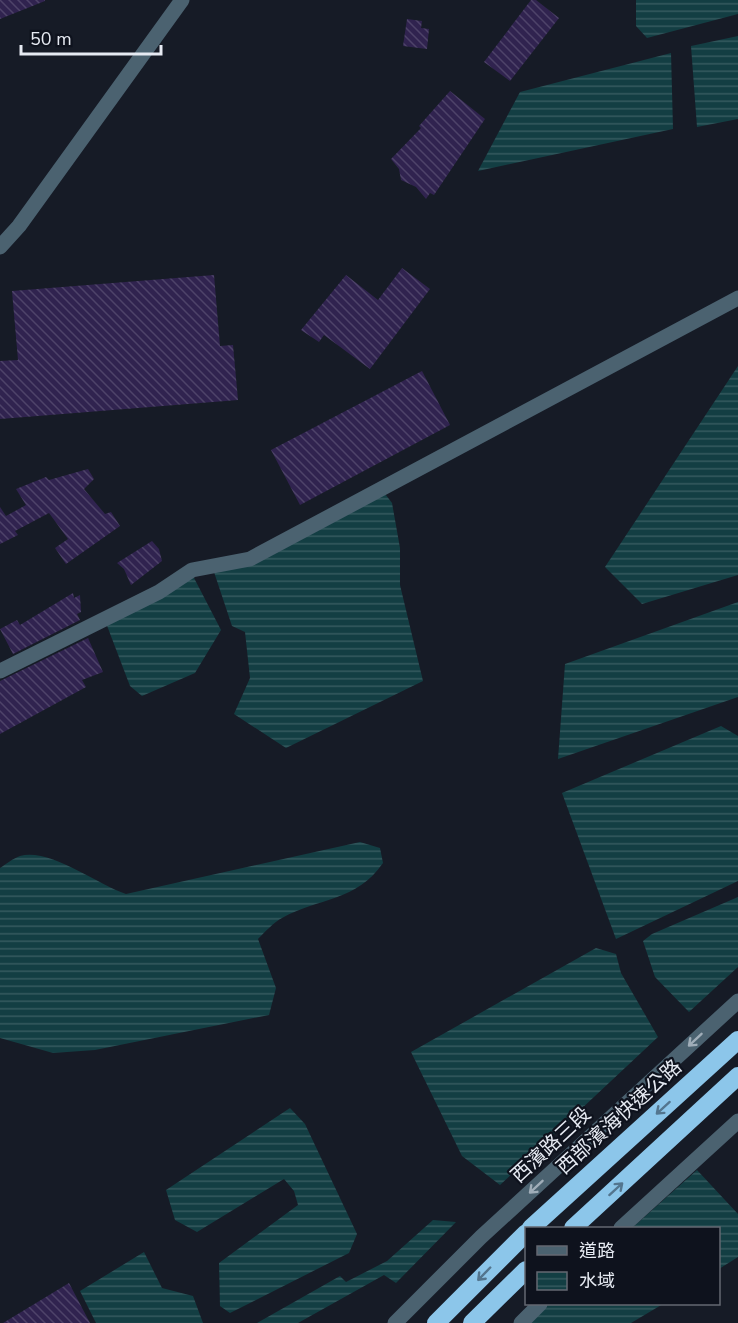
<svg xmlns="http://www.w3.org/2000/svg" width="738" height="1323" font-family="'Nunito Sans','Noto Sans TC',sans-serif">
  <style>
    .water { fill: url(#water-rules) }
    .building { fill: url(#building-back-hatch) }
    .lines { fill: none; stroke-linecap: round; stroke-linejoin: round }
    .minor { stroke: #4b6270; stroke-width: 15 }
    .highway { stroke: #8cc6ea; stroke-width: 18 }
    .oneway { stroke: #a0adb8 }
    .oneway2 { stroke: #53758e }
    .labels { text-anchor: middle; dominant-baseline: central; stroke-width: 4.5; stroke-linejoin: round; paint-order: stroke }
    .street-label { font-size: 20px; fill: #e6eaf2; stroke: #0e121d }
  </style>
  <defs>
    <pattern id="water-rules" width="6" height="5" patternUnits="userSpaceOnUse" patternTransform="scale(1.5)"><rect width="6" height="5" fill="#133e43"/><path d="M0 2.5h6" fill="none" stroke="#355a5f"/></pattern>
    <pattern id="building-back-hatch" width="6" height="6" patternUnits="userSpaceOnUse" patternTransform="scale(1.5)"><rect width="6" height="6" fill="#30234f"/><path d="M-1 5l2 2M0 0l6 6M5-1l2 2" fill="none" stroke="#4e4369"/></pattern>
  </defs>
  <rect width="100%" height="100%" fill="#161b26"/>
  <g class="water">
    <path d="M636,0H738V14L647,38L636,26Z"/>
    <path d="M738,36V119L697,127L691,46Z"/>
    <path d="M671,53L673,129L478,171L520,92Z"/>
    <path d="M738,366V575L642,604L605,567Z"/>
    <path d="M379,486L392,503L400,548V585L423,681L286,748L234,714L250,678L245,632L232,626L213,569L237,563Z"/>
    <path d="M193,576L221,630L195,673L142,696L130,686L106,623Z"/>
    <path d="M738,602V697L558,759L565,664Z"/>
    <path d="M721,726L738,736V881L616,939L562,793Z"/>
    <path d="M360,842L380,848L383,863C356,902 320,897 282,918C274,922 265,932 258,939L276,988L269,1015L95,1050L53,1053L0,1038V868C6,864 14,858 20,856C50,848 96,884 126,894Z"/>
    <path d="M738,897V967L689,1012L655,977L643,941L652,934Z"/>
    <path d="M596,948L616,954L621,973L658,1037L500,1185L462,1156L411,1052Z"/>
    <path d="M290,1108L305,1124L357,1234L349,1253L230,1313L220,1306L219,1263L298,1205L294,1191L284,1179L197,1232L175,1220L166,1190Z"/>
    <path d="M697,1170L738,1214V1257L719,1269L718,1228H632Z"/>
    <path d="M433,1220L456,1222L396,1283L384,1275L298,1323H257L340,1276L346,1282L387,1261Z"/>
    <path d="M144,1252L162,1288L193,1296L203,1323H96L80,1291Z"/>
    <path d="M549,1304H663L631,1323H527Z"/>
  </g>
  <g class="building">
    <path d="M0,0H45V1L0,19Z"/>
    <path d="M531,0H536L559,18L510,81L484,62Z"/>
    <path d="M407,19L422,21L421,28L429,29L427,49L403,46Z"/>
    <path d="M450,91L485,119L434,195L430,193L426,199L416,187L401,180L399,169L391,159L421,128L419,126Z"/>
    <path d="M402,268L430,289L370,369L324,335L319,342L301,330L346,275L378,300Z"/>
    <path d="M214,275L220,346L233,345L238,400L0,419V361L18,360L12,291Z"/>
    <path d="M422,371L450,425L300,505L271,450Z"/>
    <path d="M88,469L94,479L84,489L105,514L111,512L120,526L66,564L55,548L68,539L49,513L15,531L18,535L0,544V507L6,516L26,505L16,489L46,477L49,480Z"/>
    <path d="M152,541L159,549L162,561L131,585L124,569L117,563Z"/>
    <path d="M73,593L74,598L80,595L81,612L77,614L80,620L13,654L0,629L17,620L20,625Z"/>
    <path d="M88,638L103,672L82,680L86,687L0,734V681Z"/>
    <path d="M69,1283L90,1323H3Z"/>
  </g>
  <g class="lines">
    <g class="minor">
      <path d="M0,247L19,226L182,0"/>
      <path d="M0,671L159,592L192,570L250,559L738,298"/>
      <path d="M621,1228L738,1121"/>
      <path d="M395,1323L481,1237L738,1001"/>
      <path d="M521,1323L540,1304"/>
    </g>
    <g class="highway">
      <path d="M531,1228L738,1040"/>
      <path d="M573,1228L738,1076"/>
      <path d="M436,1323L526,1233"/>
      <path d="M472,1323L526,1270"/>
    </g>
  </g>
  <defs><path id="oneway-shaft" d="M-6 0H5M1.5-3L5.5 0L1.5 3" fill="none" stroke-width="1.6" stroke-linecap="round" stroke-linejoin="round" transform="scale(1.5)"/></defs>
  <g class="oneway">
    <use href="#oneway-shaft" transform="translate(695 1040) rotate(137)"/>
    <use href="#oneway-shaft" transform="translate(536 1187) rotate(137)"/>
  </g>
  <g class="oneway2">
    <use href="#oneway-shaft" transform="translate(663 1108) rotate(138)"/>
    <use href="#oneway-shaft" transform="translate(616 1189) rotate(-42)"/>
    <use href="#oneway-shaft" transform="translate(484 1274) rotate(134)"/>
  </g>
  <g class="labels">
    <g class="street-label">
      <text transform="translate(619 1117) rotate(-42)">西部濱海快速公路</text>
      <text transform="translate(551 1145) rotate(-43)">西濱路三段</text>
    </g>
  </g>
  <rect x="525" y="1227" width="195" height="78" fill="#0e121d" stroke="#646872" stroke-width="1.5"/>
  <rect x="537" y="1246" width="30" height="9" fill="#4b6270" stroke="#646872" stroke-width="1.5"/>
  <text x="579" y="1257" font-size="18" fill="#e6eaf2">道路</text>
  <rect x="537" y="1272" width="30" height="18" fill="url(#water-rules)" stroke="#646872" stroke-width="1.5"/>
  <text x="579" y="1287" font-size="18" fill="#e6eaf2">水域</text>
  <path d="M21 45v9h140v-9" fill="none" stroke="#e6eaf2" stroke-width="3"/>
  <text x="30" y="45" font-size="18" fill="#e6eaf2" stroke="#0e121d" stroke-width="4.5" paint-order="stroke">50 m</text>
</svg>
